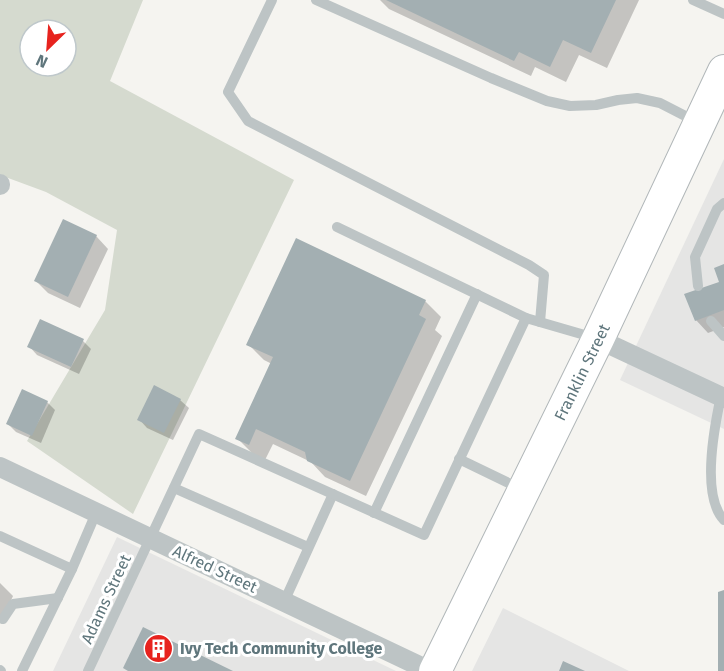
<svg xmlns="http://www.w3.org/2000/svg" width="724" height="671" font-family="'Fira Sans',sans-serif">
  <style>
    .built { fill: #e5e5e4 }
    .green { fill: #d5dacf; fill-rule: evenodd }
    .shadow { fill: #0003 }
    .building { fill: #a3afb2 }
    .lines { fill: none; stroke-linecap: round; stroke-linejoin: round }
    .primary-casing { stroke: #b1b7b9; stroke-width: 34 }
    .service { stroke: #bdc4c5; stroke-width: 10 }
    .minor { stroke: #bdc4c5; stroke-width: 20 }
    .primary { stroke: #fff; stroke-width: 32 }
    .labels { text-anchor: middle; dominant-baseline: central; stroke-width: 6; stroke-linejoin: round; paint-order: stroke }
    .street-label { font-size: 16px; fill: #5f767c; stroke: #fff }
    .poi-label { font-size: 16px; font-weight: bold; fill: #5f767c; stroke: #fff; text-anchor: start }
  </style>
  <rect width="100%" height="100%" fill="#f5f4f0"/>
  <g class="built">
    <path d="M724,159V429L620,380Z"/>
    <path d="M117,537L396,671H53Z"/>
    <path d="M503,608L629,671H472Z"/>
  </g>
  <path class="green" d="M0,0H143L110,81L294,180L133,514L27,441L105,310L117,230L46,192L0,175ZM30,30H66V66H30Z"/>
  <g class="shadow">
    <path d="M380,0H639L607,68L579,55L566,82L535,67L531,76L389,9Z"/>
    <path d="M96,236L108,249L80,308L48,293L36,281Z"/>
    <path d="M724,266V327L708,333L696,320L721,282Z"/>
    <path d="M425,301L441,317L435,330L442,336L366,496L325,477L311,462L273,444L265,460L253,454L237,438L272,364L264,360L248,344Z"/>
    <path d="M83,341L91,349L79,374L37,355L29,346Z"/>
    <path d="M180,400L189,408L173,440L147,428L139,419Z"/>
    <path d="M47,402L55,410L41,443L16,432L7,423Z"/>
    <path d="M0,583L13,596L0,624Z"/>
  </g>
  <g class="building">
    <path d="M386,0H616L591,53L563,40L550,67L519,52L514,61Z"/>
    <path d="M63,219L97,235L68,297L34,281Z"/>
    <path d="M296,238L426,300L419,315L426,319L350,481L307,461L305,452L256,429L249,445L235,439L273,357L246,345Z"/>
    <path d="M724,264V310L695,321L684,294L719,282L714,268Z"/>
    <path d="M40,319L84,339L71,367L27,347Z"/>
    <path d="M154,385L181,399L164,433L137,420Z"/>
    <path d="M22,389L48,401L32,436L6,424Z"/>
    <path d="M724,590V671H718V592Z"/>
    <path d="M143,627L233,671H128L123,668Z"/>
    <path d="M563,661L585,671H559Z"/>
  </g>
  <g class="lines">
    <defs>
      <g id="primary">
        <path id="s1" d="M435,671L598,339L724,71"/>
      </g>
    </defs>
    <use href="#primary" class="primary-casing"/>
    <g class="service">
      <path d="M272,0L228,92L248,121L529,265L544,275L540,322"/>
      <path d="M316,0L491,78L547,101L570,106L596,105L618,100L637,98L660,103L697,122"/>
      <path d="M693,0L724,14"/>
      <path d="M337,227L526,318"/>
      <path d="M698,286L695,257L717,209L724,203"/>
      <path d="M711,321L724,336"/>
      <path d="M721,396C714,428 701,496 724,520"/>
      <path d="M459,459L521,489"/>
      <path d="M174,488L308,547"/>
      <path d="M374,513L477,294"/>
      <path d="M0,536L72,569L96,513"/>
      <path d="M284,602L333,494"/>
      <path d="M3,619L13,604L58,598"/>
      <path d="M0,670L1,671"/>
      <path d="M22,671L72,569"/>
      <path d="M88,671L199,434L424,535L526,318L595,338"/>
    </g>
    <g class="minor">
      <path d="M0,185V184"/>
      <path d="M598,339L724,398"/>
      <path d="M0,467L430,671"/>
    </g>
    <use href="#primary" class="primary"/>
  </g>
  <defs>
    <symbol id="building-disc" viewBox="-11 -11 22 22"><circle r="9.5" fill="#e7231e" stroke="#fff"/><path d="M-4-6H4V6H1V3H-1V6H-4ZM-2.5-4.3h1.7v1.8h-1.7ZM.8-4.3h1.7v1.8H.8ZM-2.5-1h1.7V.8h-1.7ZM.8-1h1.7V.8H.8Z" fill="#fff"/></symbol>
  </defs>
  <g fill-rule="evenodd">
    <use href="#building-disc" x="142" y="632" width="33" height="33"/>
  </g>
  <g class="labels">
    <g class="street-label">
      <text stroke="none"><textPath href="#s1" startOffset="333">Franklin Street</textPath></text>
      <text transform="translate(215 569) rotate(25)">Alfred Street</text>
      <text transform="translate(106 599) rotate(-65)">Adams Street</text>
    </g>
    <g class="poi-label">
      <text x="180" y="648">Ivy Tech Community College</text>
    </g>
  </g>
  <g transform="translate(48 48) rotate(205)"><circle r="28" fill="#ffffff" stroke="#bfc8cb" stroke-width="1.5"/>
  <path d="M0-4.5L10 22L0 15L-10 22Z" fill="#e7231e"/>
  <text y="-9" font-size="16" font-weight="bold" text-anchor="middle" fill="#5f767c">N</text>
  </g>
</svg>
